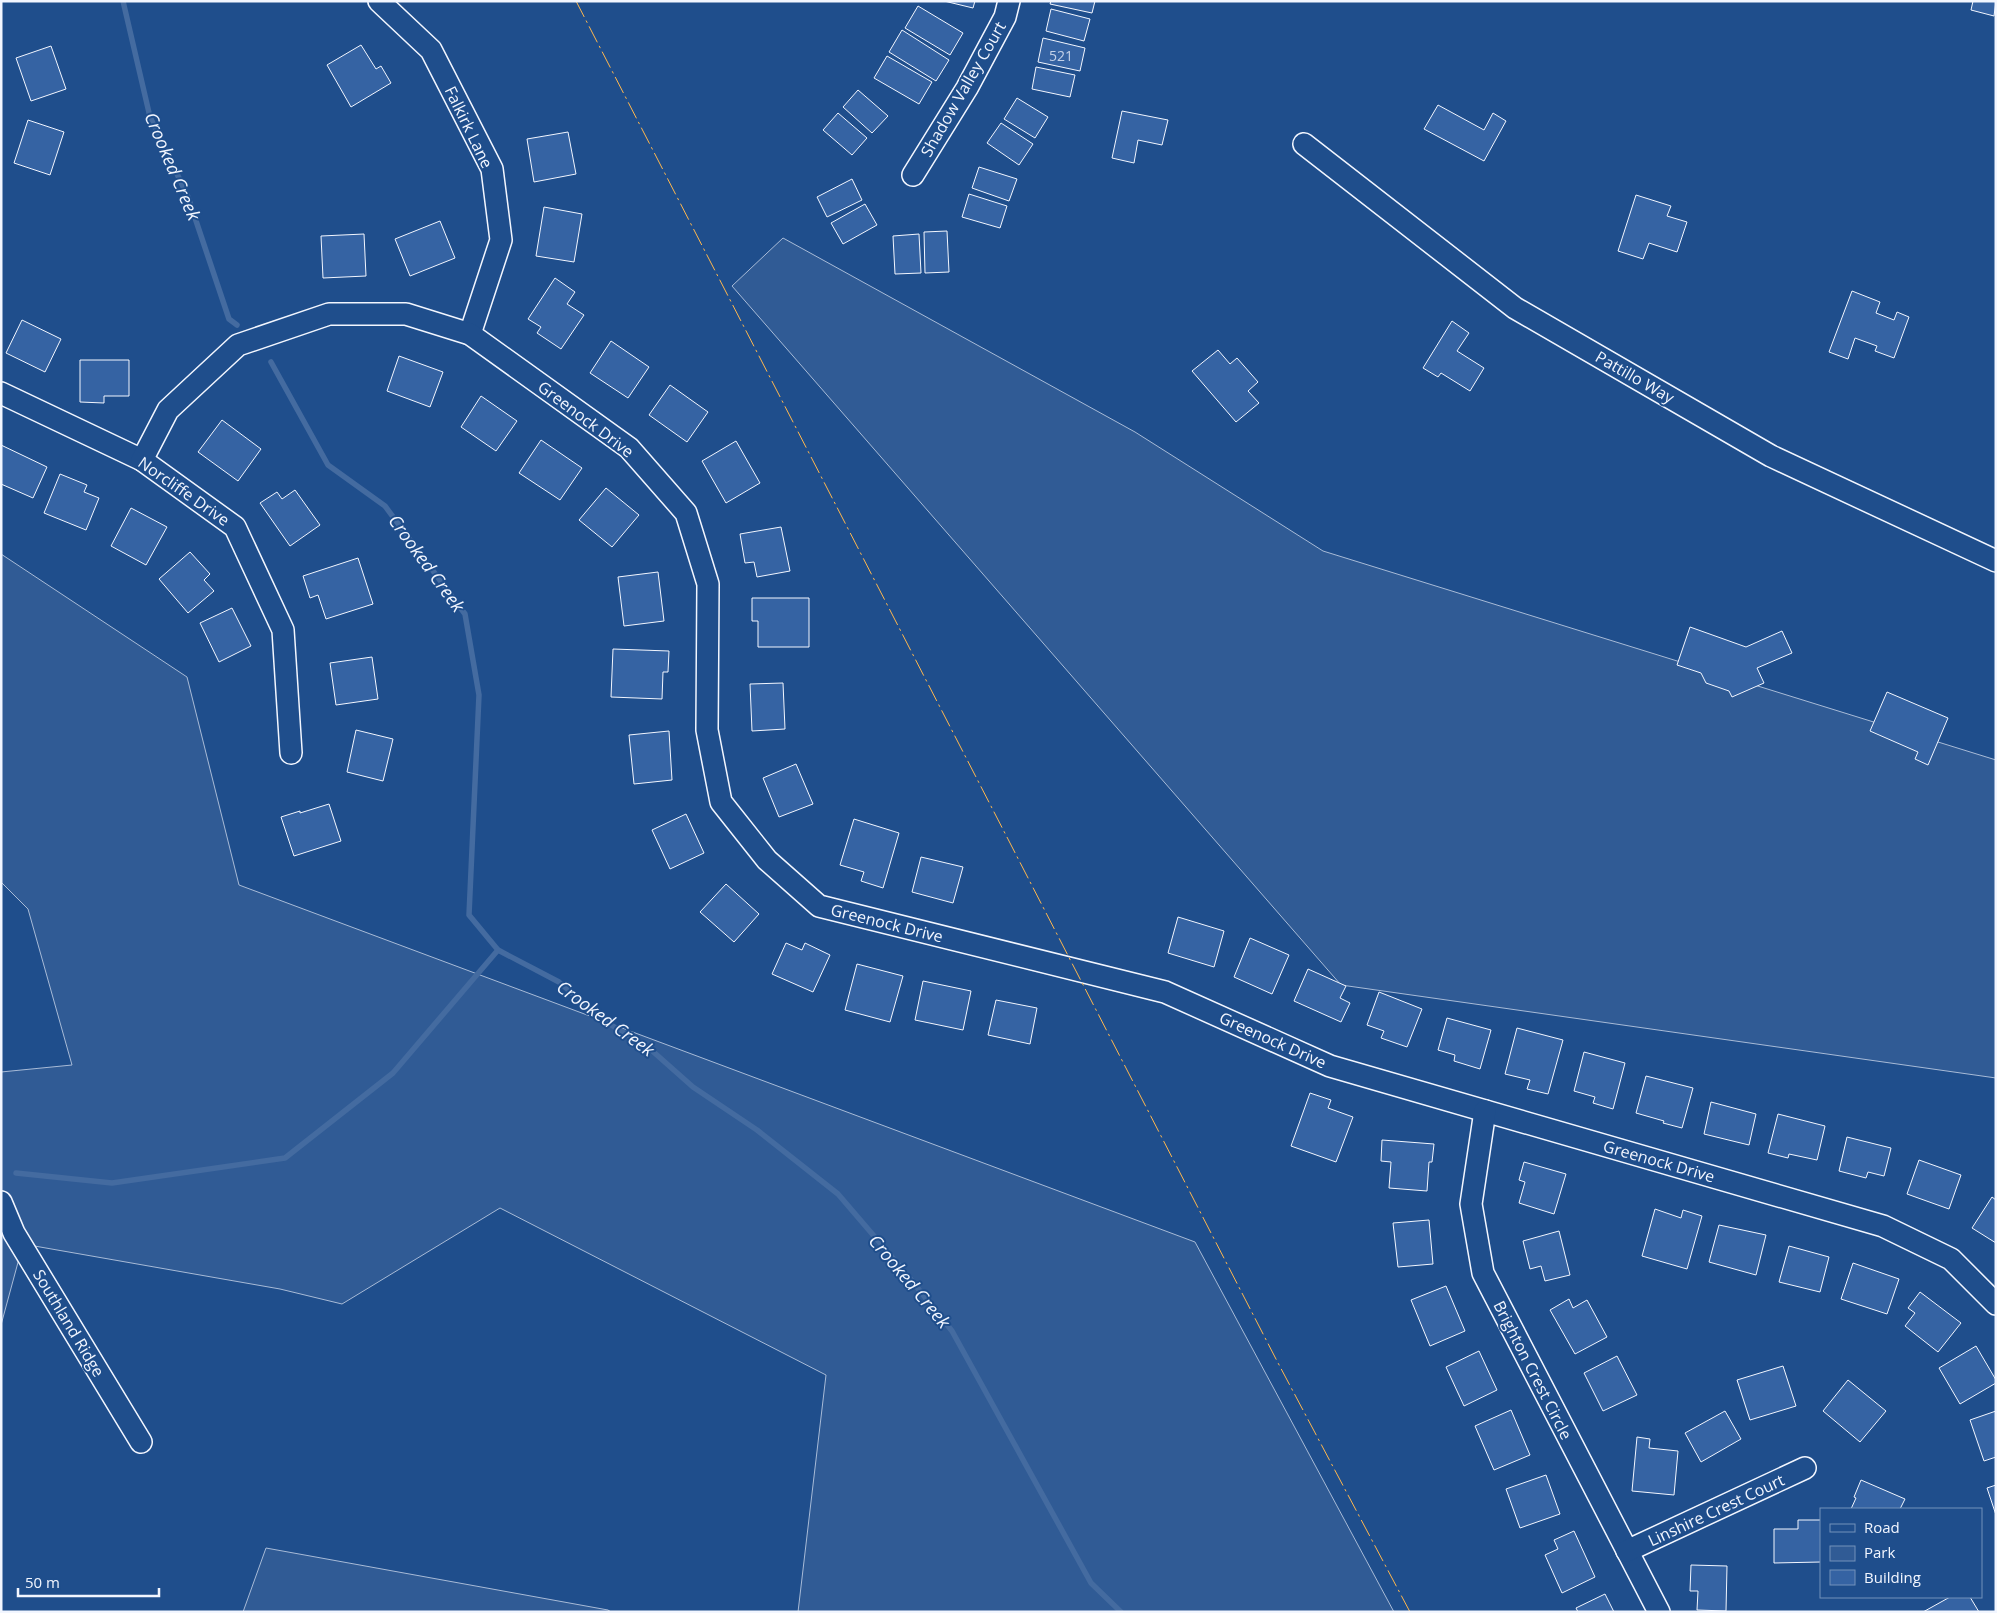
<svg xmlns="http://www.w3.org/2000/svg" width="1997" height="1613" font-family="'Open Sans',sans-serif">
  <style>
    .green { fill: #305b95; stroke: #a8bbd7 }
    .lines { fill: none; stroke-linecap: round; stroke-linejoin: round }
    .stream { stroke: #446ba0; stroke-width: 5.5 }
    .building { fill: #3563a3; stroke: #f2f6ff }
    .minor-casing { stroke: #f2f6ff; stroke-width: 24 }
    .minor { stroke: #1f4e8c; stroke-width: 21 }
    .power { stroke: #ffb74d; stroke-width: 1; stroke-dasharray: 18 4 2.5 4; stroke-linecap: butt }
    .labels { text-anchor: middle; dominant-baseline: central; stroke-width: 4; stroke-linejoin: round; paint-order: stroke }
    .number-label { font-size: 14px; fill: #c3d1e8 }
    .street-label { font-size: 16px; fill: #f2f6ff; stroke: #1f4e8c }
    .water-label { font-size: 18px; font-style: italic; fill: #f2f6ff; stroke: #1f4e8c }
  </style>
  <rect width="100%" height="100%" fill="#1f4e8c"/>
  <g class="green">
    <path d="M783,238L1135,432L1323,551L1996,760V1078L1341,985L732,286Z"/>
    <path d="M1,554L187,677L239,885L1195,1242L1394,1612H798L826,1375L500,1208L342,1304L280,1289L23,1244L1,1325V1072L72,1065L28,909L1,882Z"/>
    <path d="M266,1548L608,1610L611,1612H243Z"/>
  </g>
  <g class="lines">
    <g class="stream">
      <path d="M123,1L150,117L188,197L229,319L237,325"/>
      <path d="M271,362L328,465L385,506L465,614L479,695L469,915L498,950L559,982L603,1020L649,1048L693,1087L757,1130L838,1194L904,1271L952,1331L1091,1583L1121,1612"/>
      <path d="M16,1173L112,1183L285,1158L393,1073L498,950"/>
    </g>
  </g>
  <g class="building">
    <path d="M944,1H975L973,8Z"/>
    <path d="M1051,1H1095L1092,13L1050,4Z"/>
    <path d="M1973,1H1996L1994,16L1971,10Z"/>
    <path d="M918,6L963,33L950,55L905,28Z"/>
    <path d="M1051,9L1090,19L1084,41L1046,31Z"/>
    <path d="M902,30L949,60L936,81L889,52Z"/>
    <path d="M1043,38L1085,48L1080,71L1038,62Z"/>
    <path d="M361,45L376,69L381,66L391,83L351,107L327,65Z"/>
    <path d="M51,46L66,89L31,101L16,58Z"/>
    <path d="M887,56L932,82L919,104L874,78Z"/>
    <path d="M1036,67L1075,75L1070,97L1032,89Z"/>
    <path d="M858,90L888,116L872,133L843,107Z"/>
    <path d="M1017,98L1048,117L1035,138L1004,119Z"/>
    <path d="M1438,105L1484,130L1493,113L1506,121L1484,161L1424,129Z"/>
    <path d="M1122,111L1168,120L1162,145L1138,140L1134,163L1112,158Z"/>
    <path d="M838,113L867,138L852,155L823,130Z"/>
    <path d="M28,120L64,132L50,175L14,163Z"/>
    <path d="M1001,123L1033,144L1019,165L987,143Z"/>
    <path d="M568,132L576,174L534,182L527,139Z"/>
    <path d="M979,167L1017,179L1009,201L972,188Z"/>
    <path d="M852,179L862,200L827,217L817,197Z"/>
    <path d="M969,194L1007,206L1000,228L962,217Z"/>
    <path d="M1636,195L1671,206L1667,216L1687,222L1677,252L1649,243L1643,259L1618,251Z"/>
    <path d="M865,204L877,225L843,244L831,223Z"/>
    <path d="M544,207L582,214L574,262L536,256Z"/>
    <path d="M440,221L455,258L410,276L395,239Z"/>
    <path d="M947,231L949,272L925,273L924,232Z"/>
    <path d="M364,234L366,276L323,278L321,236Z"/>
    <path d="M919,234L921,273L895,274L893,236Z"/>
    <path d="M555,278L575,292L567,304L584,315L561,349L537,333L541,327L528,319Z"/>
    <path d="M1852,291L1880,302L1876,313L1894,320L1897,312L1909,317L1894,358L1875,351L1877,346L1855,338L1848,359L1829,352Z"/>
    <path d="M22,320L61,339L45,372L6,353Z"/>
    <path d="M1452,321L1469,333L1457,351L1484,368L1470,391L1441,373L1438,377L1423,368Z"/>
    <path d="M611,341L649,367L628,398L590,373Z"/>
    <path d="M1218,350L1230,364L1237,358L1258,382L1248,391L1259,403L1236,422L1192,371Z"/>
    <path d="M399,356L443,372L430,407L387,391Z"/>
    <path d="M80,360H129V396H104V403L80,402Z"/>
    <path d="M670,385L708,412L687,442L649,415Z"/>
    <path d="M481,396L517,421L496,451L461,427Z"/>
    <path d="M222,420L261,449L238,481L198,452Z"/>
    <path d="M541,440L582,468L560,500L519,473Z"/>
    <path d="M736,441L760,483L726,503L702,461Z"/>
    <path d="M1,445L47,467L33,498L1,484Z"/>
    <path d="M60,474L87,485L84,492L99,498L86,530L44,513Z"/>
    <path d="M606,488L639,515L612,547L579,520Z"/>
    <path d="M295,490L320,525L290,546L260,503L277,492L282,499Z"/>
    <path d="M131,508L167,527L146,565L111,546Z"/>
    <path d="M781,527L790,571L757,577L754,562L745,563L740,534Z"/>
    <path d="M190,552L210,574L204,580L214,591L188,613L159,579Z"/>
    <path d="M358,558L373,604L326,619L318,595L310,598L303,576Z"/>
    <path d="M658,572L664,621L624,626L618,577Z"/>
    <path d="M752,598H809V647H758V621H752Z"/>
    <path d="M232,608L251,646L219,662L200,623Z"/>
    <path d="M1690,627L1746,647L1782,631L1792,653L1757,668L1764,683L1732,697L1729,691L1706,683L1701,673L1677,665Z"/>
    <path d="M613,649L669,651L668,672H663L662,699L611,697Z"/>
    <path d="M372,657L378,699L336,705L330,663Z"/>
    <path d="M783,683L785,729L752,731L750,684Z"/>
    <path d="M1887,692L1948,718L1928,765L1915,759L1918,752L1870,731Z"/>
    <path d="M356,730L393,739L383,781L347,772Z"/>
    <path d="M669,731L672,780L634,784L629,735Z"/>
    <path d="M796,764L813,804L779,817L763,778Z"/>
    <path d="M329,804L341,841L294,856L281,817L300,811V813Z"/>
    <path d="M686,814L704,853L670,869L652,830Z"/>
    <path d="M854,819L899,833L883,888L861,881L864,872L840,865Z"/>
    <path d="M921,857L963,867L953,903L912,892Z"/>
    <path d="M726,884L759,914L734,942L700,912Z"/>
    <path d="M1178,917L1224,931L1214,967L1168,953Z"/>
    <path d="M1250,938L1289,955L1272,994L1234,977Z"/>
    <path d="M786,943L802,950L805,943L830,955L813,992L772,974Z"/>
    <path d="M857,964L903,976L890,1022L845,1010Z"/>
    <path d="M1308,969L1346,986L1340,998L1350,1003L1341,1022L1294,1001Z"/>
    <path d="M923,981L971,991L963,1030L915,1020Z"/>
    <path d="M1379,992L1422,1009L1407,1047L1381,1038L1384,1031L1367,1025Z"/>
    <path d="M996,1000L1037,1008L1030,1044L988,1035Z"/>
    <path d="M1447,1018L1491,1030L1480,1069L1454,1061L1455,1055L1438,1050Z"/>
    <path d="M1517,1028L1563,1040L1548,1094L1527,1089L1530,1080L1505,1074Z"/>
    <path d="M1584,1052L1625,1063L1613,1109L1593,1103L1595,1097L1574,1091Z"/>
    <path d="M1646,1076L1693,1088L1682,1128L1663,1123L1664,1121L1636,1113Z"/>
    <path d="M1310,1093L1331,1100L1328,1108L1353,1117L1336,1162L1291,1146Z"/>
    <path d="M1711,1102L1756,1114L1749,1145L1704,1134Z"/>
    <path d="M1778,1114L1825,1126L1817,1160L1789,1154L1788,1158L1768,1153Z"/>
    <path d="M1847,1137L1891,1148L1884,1176L1868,1172L1866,1178L1839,1171Z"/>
    <path d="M1382,1140L1434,1144L1432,1162H1429L1427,1191L1389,1188L1391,1162L1381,1161Z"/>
    <path d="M1919,1160L1961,1175L1949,1209L1907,1194Z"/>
    <path d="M1524,1162L1566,1174L1554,1214L1519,1203L1525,1182L1519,1180Z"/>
    <path d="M1992,1197L1996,1200V1243L1972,1228Z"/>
    <path d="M1655,1209L1681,1218L1683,1210L1702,1216L1687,1269L1642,1256Z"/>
    <path d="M1429,1220L1433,1264L1398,1267L1393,1223Z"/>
    <path d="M1719,1225L1766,1235L1756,1275L1709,1262Z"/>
    <path d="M1559,1231L1570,1275L1545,1281L1541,1266L1530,1269L1523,1241Z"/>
    <path d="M1789,1246L1829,1257L1820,1292L1779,1282Z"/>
    <path d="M1853,1263L1899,1279L1887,1314L1841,1299Z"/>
    <path d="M1446,1286L1465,1331L1430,1346L1411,1300Z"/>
    <path d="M1920,1292L1961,1323L1938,1352L1905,1326L1915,1313L1908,1308Z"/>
    <path d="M1569,1299L1573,1308L1587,1300L1607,1337L1575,1354L1550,1310Z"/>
    <path d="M1976,1346L1996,1380V1383L1960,1404L1939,1368Z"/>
    <path d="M1479,1351L1497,1390L1464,1406L1446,1367Z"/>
    <path d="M1617,1356L1637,1395L1603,1411L1584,1373Z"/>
    <path d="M1783,1366L1796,1406L1750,1420L1737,1380Z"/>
    <path d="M1848,1380L1886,1411L1860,1442L1823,1411Z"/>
    <path d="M1511,1410L1530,1455L1494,1470L1475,1426Z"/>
    <path d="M1725,1411L1741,1439L1701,1462L1685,1433Z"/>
    <path d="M1996,1411V1457L1984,1461L1970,1420Z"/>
    <path d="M1637,1437L1650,1439L1649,1448L1678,1451L1674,1495L1632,1491Z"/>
    <path d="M1546,1475L1560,1514L1520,1528L1506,1489Z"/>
    <path d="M1861,1480L1905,1499L1900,1509H1851L1856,1498L1854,1497Z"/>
    <path d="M1996,1485V1515L1987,1488Z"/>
    <path d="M1798,1520H1821V1562L1774,1563V1529H1798Z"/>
    <path d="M1574,1531L1595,1577L1562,1593L1545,1555L1558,1549L1554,1540Z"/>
    <path d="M1691,1565L1727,1566L1726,1611L1697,1610L1698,1591H1690Z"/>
    <path d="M1605,1594L1614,1612H1578L1576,1608Z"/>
    <path d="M1950,1597H1970L1979,1612H1923Z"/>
  </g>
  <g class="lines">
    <defs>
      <g id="minor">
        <path d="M379,1L431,50L492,169L501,240L470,334"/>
        <path d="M1304,144L1515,308L1771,456L1996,561"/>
        <path d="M913,175L967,88L1005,17L1009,1"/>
        <path d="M1,393L142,460L235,527L283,630L291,753"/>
        <path d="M142,460L168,410L238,345L329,314H406L470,334L629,448L686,513L708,584L707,730L721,802L767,860L819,906L1165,992L1330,1066L1883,1226L1951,1259L1996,1304"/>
        <path d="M1485,1111L1471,1204L1483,1273L1659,1612"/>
        <path d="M1,1202L14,1233L141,1442"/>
        <path d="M1627,1551L1805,1468"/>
      </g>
    </defs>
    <use href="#minor" class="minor-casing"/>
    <use href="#minor" class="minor"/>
    <path class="power" d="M576,1L1277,1361L1410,1612"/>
  </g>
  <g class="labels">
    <g class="number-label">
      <text x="1061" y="55">521</text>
    </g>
    <g class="street-label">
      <text transform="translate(963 89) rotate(-60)">Shadow Valley Court</text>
      <text transform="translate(469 127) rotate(64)">Falkirk Lane</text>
      <text transform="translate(1635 377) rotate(30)">Pattillo Way</text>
      <text transform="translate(586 419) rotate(37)">Greenock Drive</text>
      <text transform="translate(184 491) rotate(35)">Norcliffe Drive</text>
      <text transform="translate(887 923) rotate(14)">Greenock Drive</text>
      <text transform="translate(1273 1040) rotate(24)">Greenock Drive</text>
      <text transform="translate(1659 1161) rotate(16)">Greenock Drive</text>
      <text transform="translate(69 1323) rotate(59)">Southland Ridge</text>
      <text transform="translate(1533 1370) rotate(63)">Brighton Crest Circle</text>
      <text transform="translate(1716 1510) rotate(-25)">Linshire Crest Court</text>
    </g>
    <g class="water-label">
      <text transform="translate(173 166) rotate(67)">Crooked Creek</text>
      <text transform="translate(427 563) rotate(54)">Crooked Creek</text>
      <text transform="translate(606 1018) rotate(36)">Crooked Creek</text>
      <text transform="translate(910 1281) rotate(50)">Crooked Creek</text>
    </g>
  </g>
  <rect width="1997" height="1613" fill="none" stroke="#f2f6ff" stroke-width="5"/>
  <rect x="1820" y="1508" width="162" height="90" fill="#1f4e8c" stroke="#7391ba"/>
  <rect x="1830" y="1524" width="25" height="8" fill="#1f4e8c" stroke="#7391ba"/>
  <text x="1864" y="1533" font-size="15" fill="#f2f6ff">Road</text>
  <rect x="1830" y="1546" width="25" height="15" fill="#305b95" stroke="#7391ba"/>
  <text x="1864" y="1558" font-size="15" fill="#f2f6ff">Park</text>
  <rect x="1830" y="1570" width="25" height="15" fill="#3563a3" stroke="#7391ba"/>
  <text x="1864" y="1583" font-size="15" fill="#f2f6ff">Building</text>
  <path d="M18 1588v8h141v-8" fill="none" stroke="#f2f6ff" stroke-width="2.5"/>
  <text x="25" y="1588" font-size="15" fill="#f2f6ff" stroke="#1f4e8c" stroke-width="4" paint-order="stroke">50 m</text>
</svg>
